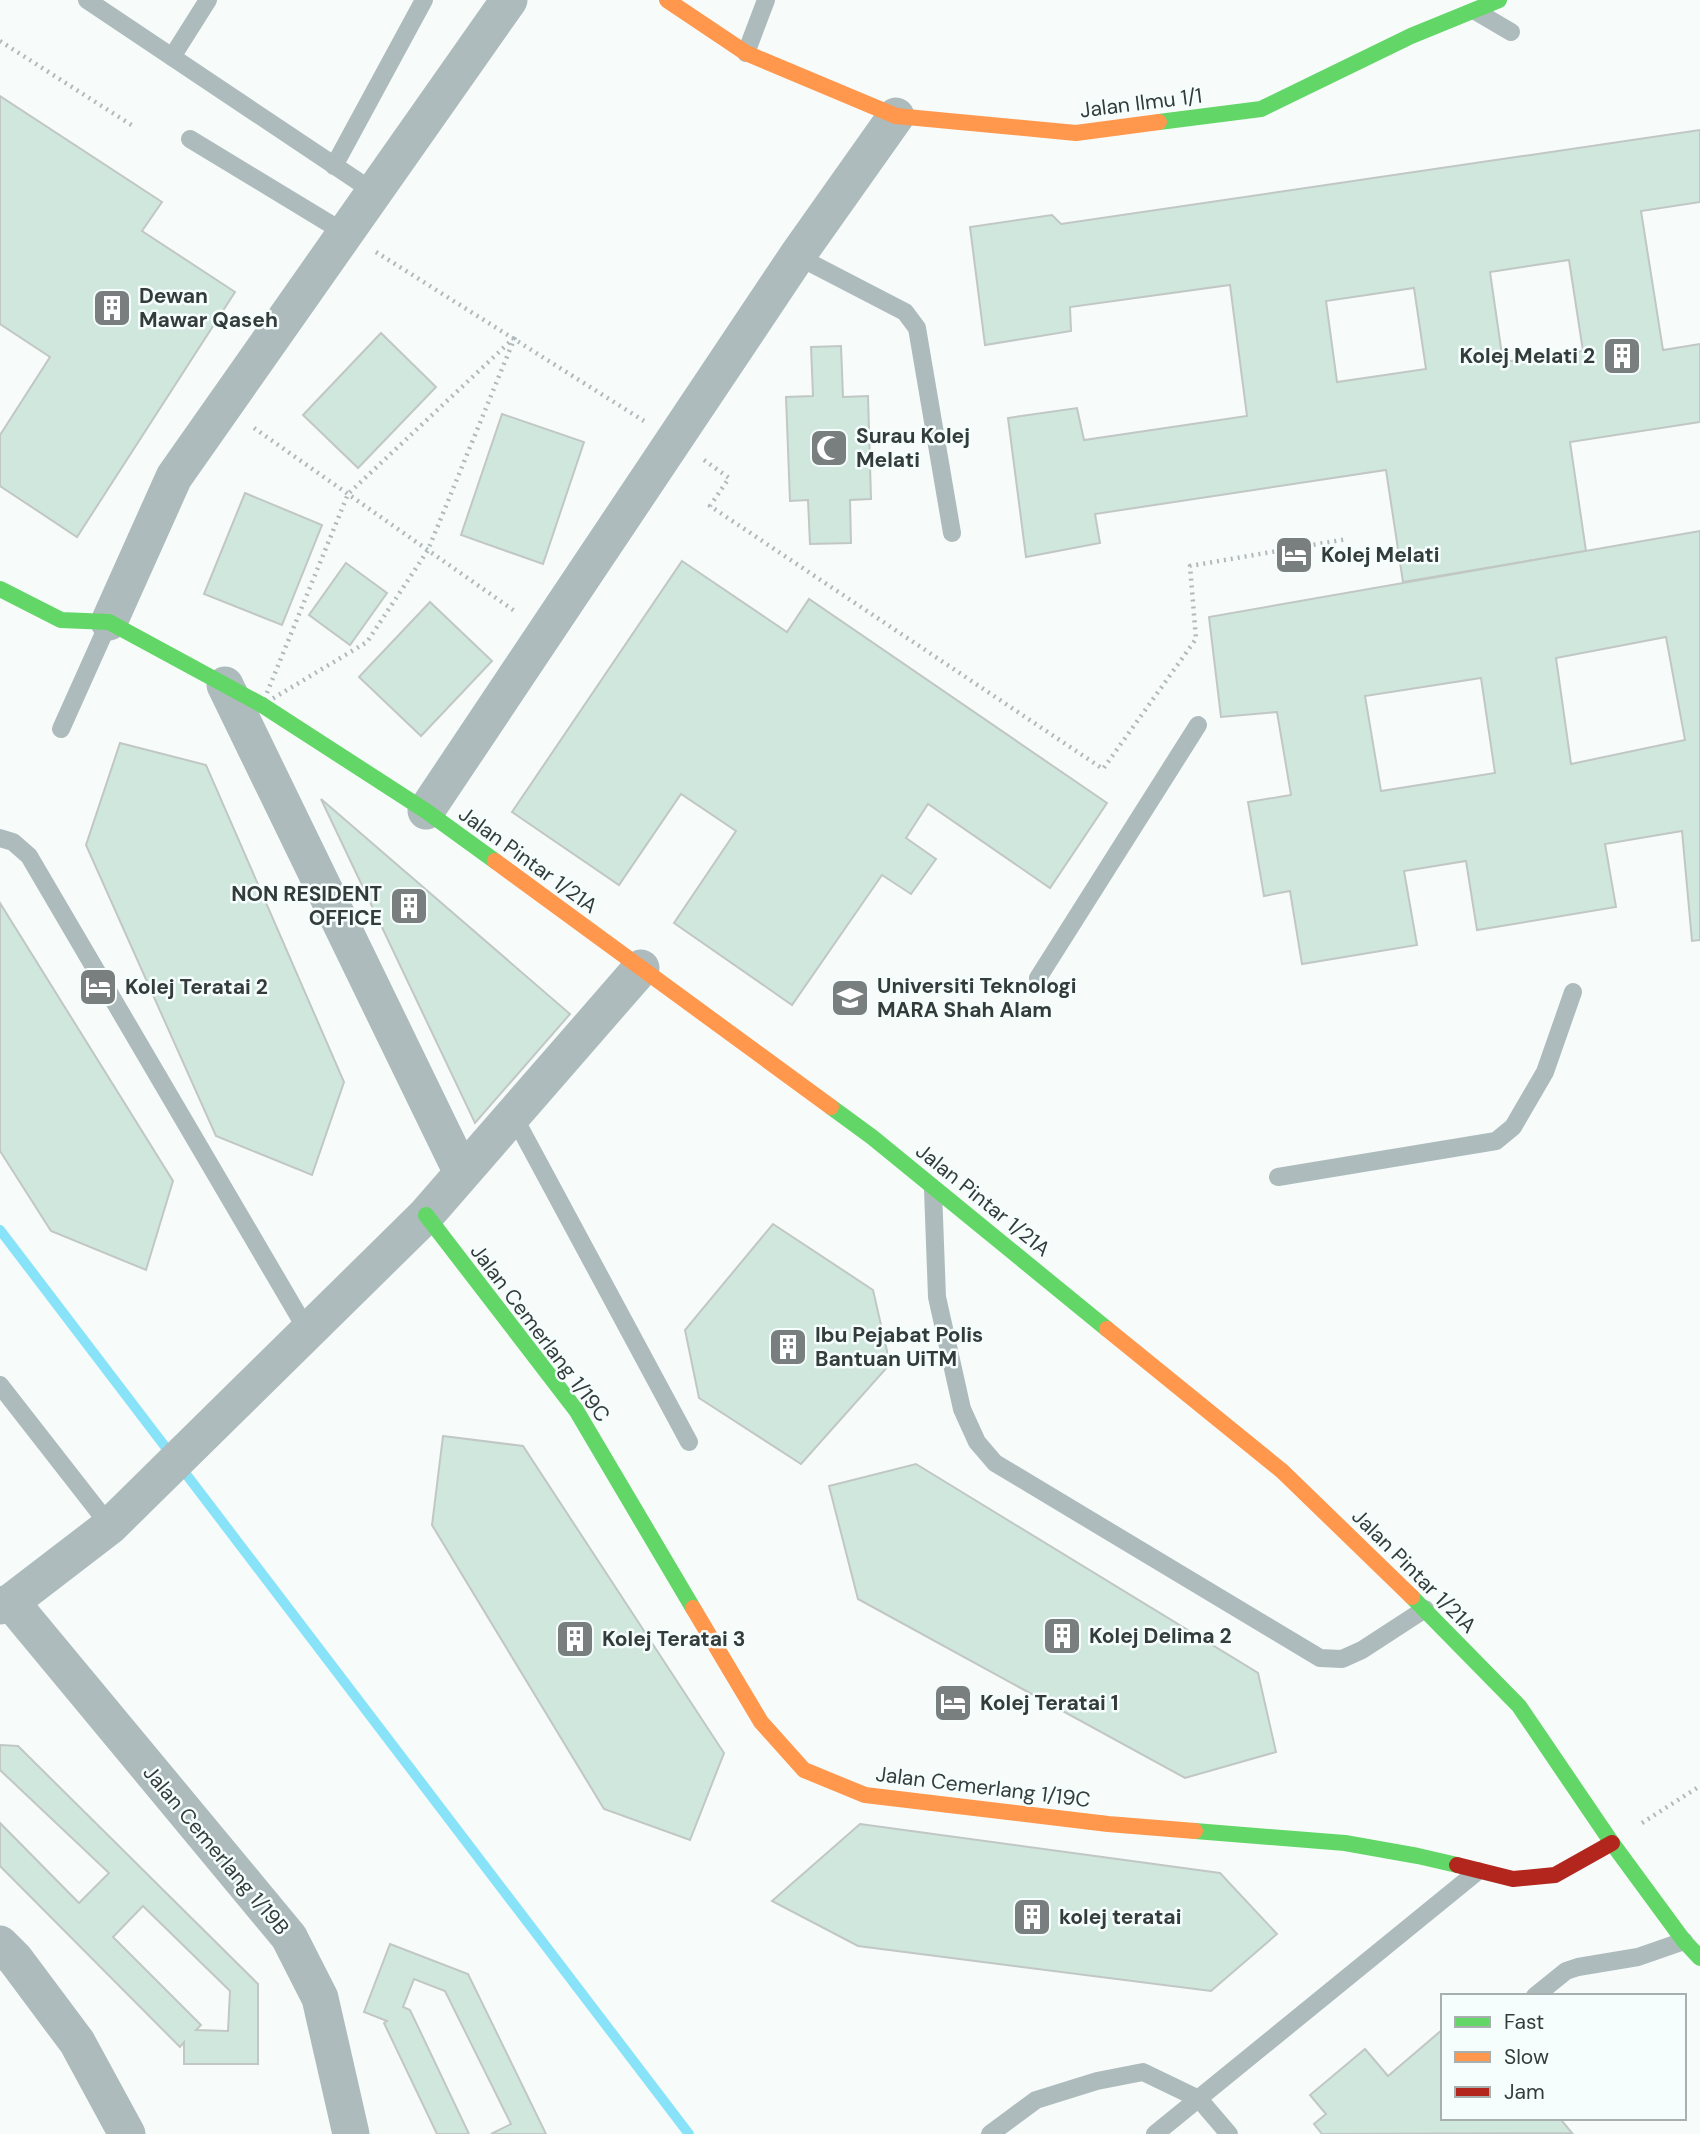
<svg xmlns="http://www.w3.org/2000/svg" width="1700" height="2134" font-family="'DM Sans',sans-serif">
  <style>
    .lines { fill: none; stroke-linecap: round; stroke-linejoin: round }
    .stream { stroke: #89e3f8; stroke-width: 10 }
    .building { fill: #d0e7dd; stroke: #c1c7c5; stroke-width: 2; fill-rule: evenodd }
    .path { stroke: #b0baba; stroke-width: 4.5; stroke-dasharray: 2 5; stroke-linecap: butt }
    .lane { stroke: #aebbbc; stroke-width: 18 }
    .street { stroke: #aebbbc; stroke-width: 37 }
    .fast { stroke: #63d668; stroke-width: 16 }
    .slow { stroke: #ff974d; stroke-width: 16 }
    .jam { stroke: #b3261e; stroke-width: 16 }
    .labels { text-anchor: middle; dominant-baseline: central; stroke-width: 5; stroke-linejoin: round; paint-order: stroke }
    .street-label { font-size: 21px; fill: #333c3a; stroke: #f5fefc }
    .poi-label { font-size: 21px; font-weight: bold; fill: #333c3a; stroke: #f5fefc; text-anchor: start }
  </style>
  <rect width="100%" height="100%" fill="#f7fcfb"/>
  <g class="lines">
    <path class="stream" d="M0,1230L689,2134"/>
  </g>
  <g class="building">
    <path d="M0,96L162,202L142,231L235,292L77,537L0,486V435L50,357L0,324Z"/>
    <path d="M1700,130V202L1641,211L1663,350L1700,344V422L1570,442L1586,551L1403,582L1386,470L1095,514L1100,543L1026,557L1008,418L1077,408L1084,440L1247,416L1230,285L1070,307L1071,331L985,345L970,227L1052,215L1061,224ZM1569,260L1583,351L1503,362L1490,272ZM1414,288L1426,369L1337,382L1326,301Z"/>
    <path d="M381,333L436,387L358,468L303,415Z"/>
    <path d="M841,346L843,397L868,396L871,499L850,500L851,543L810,544L808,500L790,501L786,397L813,396L811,347Z"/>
    <path d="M502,414L584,442L543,564L461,535Z"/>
    <path d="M245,493L322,525L282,625L204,594Z"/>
    <path d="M1700,531V940L1692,941L1682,831L1605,844L1616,907L1477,930L1466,861L1404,871L1417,945L1302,964L1290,891L1264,896L1248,802L1291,795L1277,712L1221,717L1209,617ZM1666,637L1685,740L1571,764L1556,658ZM1481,678L1495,773L1381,791L1365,696Z"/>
    <path d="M682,561L787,632L809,599L1107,803L1050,888L928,804L906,838L936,859L911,894L882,875L792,1005L674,923L736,831L681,794L619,885L512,812Z"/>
    <path d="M346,563L387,593L350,645L309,615Z"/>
    <path d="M430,602L492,661L421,736L359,677Z"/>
    <path d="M120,743L206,765L344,1082L312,1175L216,1136L86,845Z"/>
    <path d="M321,799L570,1014L475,1123Z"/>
    <path d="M0,903L173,1181L146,1270L51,1231L0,1151Z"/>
    <path d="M773,1224L873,1290L890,1364L801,1464L699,1398L685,1330Z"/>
    <path d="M443,1436L523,1446L724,1753L690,1840L604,1809L432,1525Z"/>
    <path d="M916,1464L1258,1673L1276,1752L1185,1778L858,1599L829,1486Z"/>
    <path d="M0,1745L18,1746L258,1984V2064H184V2042L180,2047L0,1866V1823L79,1903L109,1873L0,1770ZM143,1906L230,1991L228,2031L196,2030L201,2025L113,1937Z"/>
    <path d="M860,1824L1220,1873L1277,1934L1211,1991L858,1946L772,1901Z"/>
    <path d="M390,1944L468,1974L546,2134H491L511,2124L445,1991L414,1979L403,2007L410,2010L469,2134H437L384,2023L387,2021L364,2012Z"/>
    <path d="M1443,2029V2118H1566L1562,2121L1572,2133L1322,2134L1314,2124L1326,2114L1310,2095L1365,2049L1388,2076Z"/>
  </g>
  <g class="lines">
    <g class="path">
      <path d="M0,41L133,126"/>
      <path d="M376,252L644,421"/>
      <path d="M515,337L428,550L367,642L262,705L348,494Z"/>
      <path d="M254,428L516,612"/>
      <path d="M704,460L729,478L710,506L1103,769L1196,639L1190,566L1347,539"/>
      <path d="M1642,1823L1700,1786"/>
    </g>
    <g class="lane">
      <path d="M87,0L374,192"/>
      <path d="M1477,12L1511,32"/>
      <path d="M746,53L766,0"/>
      <path d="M172,57L208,0"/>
      <path d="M190,139L345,233"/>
      <path d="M334,166L424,0"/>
      <path d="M797,256L905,312L917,328L952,533"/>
      <path d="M61,729L109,622"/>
      <path d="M0,838L13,842L29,856L308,1332"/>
      <path d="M1038,978L1198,725"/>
      <path d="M513,1115L689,1442"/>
      <path d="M1278,1177L1496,1141L1513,1127L1545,1072L1573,992"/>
      <path d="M933,1190L937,1297L962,1409L977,1442L995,1463L1320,1658L1342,1659L1362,1650L1425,1609"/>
      <path d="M0,1385L110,1526"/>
      <path d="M1535,1996L1566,1971L1578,1967L1638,1957L1684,1941"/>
      <path d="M990,2134L1036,2100L1097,2081L1143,2072L1199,2099L1229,2134"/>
      <path d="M1155,2134L1478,1871"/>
    </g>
    <g class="street">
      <path d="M109,622L174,477L509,0"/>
      <path d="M225,685L462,1173"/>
      <path d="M426,811L797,256L896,116"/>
      <path d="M11,1602L289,1937L320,1998L351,2134"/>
      <path d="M0,1606L11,1602L110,1526L426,1215L641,968"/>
      <path d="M0,1944L15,1959L77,2042L127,2134"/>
    </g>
    <g class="fast">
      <path d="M1159,122L1261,109L1411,36L1499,0"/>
      <path d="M0,589L61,620L109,622L262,705L426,811L495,861"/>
      <path d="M831,1107L872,1137L1107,1329"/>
      <path d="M426,1215L576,1410L693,1608"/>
      <path d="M1412,1597L1519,1706L1612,1843L1684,1941L1700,1958"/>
      <path d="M1195,1831L1345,1843L1418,1856L1457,1865"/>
    </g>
    <g class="slow">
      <path d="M667,0L746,53L896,116L1076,133L1159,122"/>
      <path d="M495,861L831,1107"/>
      <path d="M1107,1329L1282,1471L1412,1597"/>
      <path d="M693,1608L761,1722L804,1770L865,1795L1108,1824L1195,1831"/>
    </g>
    <path class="jam" d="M1457,1865L1513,1879L1555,1875L1612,1843"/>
  </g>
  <defs>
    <symbol id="building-square" viewBox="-11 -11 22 22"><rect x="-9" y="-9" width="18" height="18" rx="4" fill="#787f7e" stroke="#f5fefc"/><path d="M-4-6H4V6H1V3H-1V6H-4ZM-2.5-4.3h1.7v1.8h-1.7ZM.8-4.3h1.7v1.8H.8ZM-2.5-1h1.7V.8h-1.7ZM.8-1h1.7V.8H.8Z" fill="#fff"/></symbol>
    <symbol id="mosque-square" viewBox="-11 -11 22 22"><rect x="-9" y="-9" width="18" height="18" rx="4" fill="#787f7e" stroke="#f5fefc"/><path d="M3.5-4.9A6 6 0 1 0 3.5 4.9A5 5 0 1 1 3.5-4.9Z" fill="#fff"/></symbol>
    <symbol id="hotel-square" viewBox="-11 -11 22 22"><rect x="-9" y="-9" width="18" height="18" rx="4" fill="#787f7e" stroke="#f5fefc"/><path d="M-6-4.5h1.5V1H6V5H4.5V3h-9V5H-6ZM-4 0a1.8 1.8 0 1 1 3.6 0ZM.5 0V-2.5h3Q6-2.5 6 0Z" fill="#fff"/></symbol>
    <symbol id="university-square" viewBox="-11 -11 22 22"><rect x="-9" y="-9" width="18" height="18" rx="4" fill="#787f7e" stroke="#f5fefc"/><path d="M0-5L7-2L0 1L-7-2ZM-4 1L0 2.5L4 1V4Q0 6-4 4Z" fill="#fff"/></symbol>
  </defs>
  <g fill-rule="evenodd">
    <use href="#building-square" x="90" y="286" width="44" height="44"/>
    <use href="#building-square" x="1600" y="334" width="44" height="44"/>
    <use href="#mosque-square" x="807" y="426" width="44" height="44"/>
    <use href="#hotel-square" x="1272" y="533" width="44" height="44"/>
    <use href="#building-square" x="387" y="884" width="44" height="44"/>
    <use href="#hotel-square" x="76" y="965" width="44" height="44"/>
    <use href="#university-square" x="828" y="976" width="44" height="44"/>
    <use href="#building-square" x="766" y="1325" width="44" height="44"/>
    <use href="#building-square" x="1040" y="1614" width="44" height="44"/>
    <use href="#building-square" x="553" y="1617" width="44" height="44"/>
    <use href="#hotel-square" x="931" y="1681" width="44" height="44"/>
    <use href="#building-square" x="1010" y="1895" width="44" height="44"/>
  </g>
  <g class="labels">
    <g class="street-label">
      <text transform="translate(1141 103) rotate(-7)">Jalan Ilmu 1/1</text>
      <text transform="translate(528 860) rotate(36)">Jalan Pintar 1/21A</text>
      <text transform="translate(983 1200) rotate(39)">Jalan Pintar 1/21A</text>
      <text transform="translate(540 1333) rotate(53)">Jalan Cemerlang 1/19C</text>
      <text transform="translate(1414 1571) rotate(45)">Jalan Pintar 1/21A</text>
      <text transform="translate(983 1787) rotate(7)">Jalan Cemerlang 1/19C</text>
      <text transform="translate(216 1850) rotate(50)">Jalan Cemerlang 1/19B</text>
    </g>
    <g class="poi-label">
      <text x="139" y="296">Dewan<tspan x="139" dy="24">Mawar Qaseh</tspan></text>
      <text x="1595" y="356" text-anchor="end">Kolej Melati 2</text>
      <text x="856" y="436">Surau Kolej<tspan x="856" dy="24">Melati</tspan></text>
      <text x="1321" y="555">Kolej Melati</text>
      <text x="382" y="894" text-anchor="end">NON RESIDENT<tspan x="382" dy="24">OFFICE</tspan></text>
      <text x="877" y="986">Universiti Teknologi<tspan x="877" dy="24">MARA Shah Alam</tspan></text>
      <text x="125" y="987">Kolej Teratai 2</text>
      <text x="815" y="1335">Ibu Pejabat Polis<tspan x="815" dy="24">Bantuan UiTM</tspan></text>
      <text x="1089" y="1636">Kolej Delima 2</text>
      <text x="602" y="1639">Kolej Teratai 3</text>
      <text x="980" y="1703">Kolej Teratai 1</text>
      <text x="1059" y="1917">kolej teratai</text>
    </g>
  </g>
  <rect x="1441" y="1994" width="245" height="126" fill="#f5fefc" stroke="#a7b0ae" stroke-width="2"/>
  <rect x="1455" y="2017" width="35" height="10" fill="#63d668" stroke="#a7b0ae" stroke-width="2"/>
  <text x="1504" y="2029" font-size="21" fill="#333c3a">Fast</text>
  <rect x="1455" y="2052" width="35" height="10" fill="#ff974d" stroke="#a7b0ae" stroke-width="2"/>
  <text x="1504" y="2064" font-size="21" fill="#333c3a">Slow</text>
  <rect x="1455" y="2087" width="35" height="10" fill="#b3261e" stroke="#a7b0ae" stroke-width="2"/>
  <text x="1504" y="2099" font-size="21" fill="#333c3a">Jam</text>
</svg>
